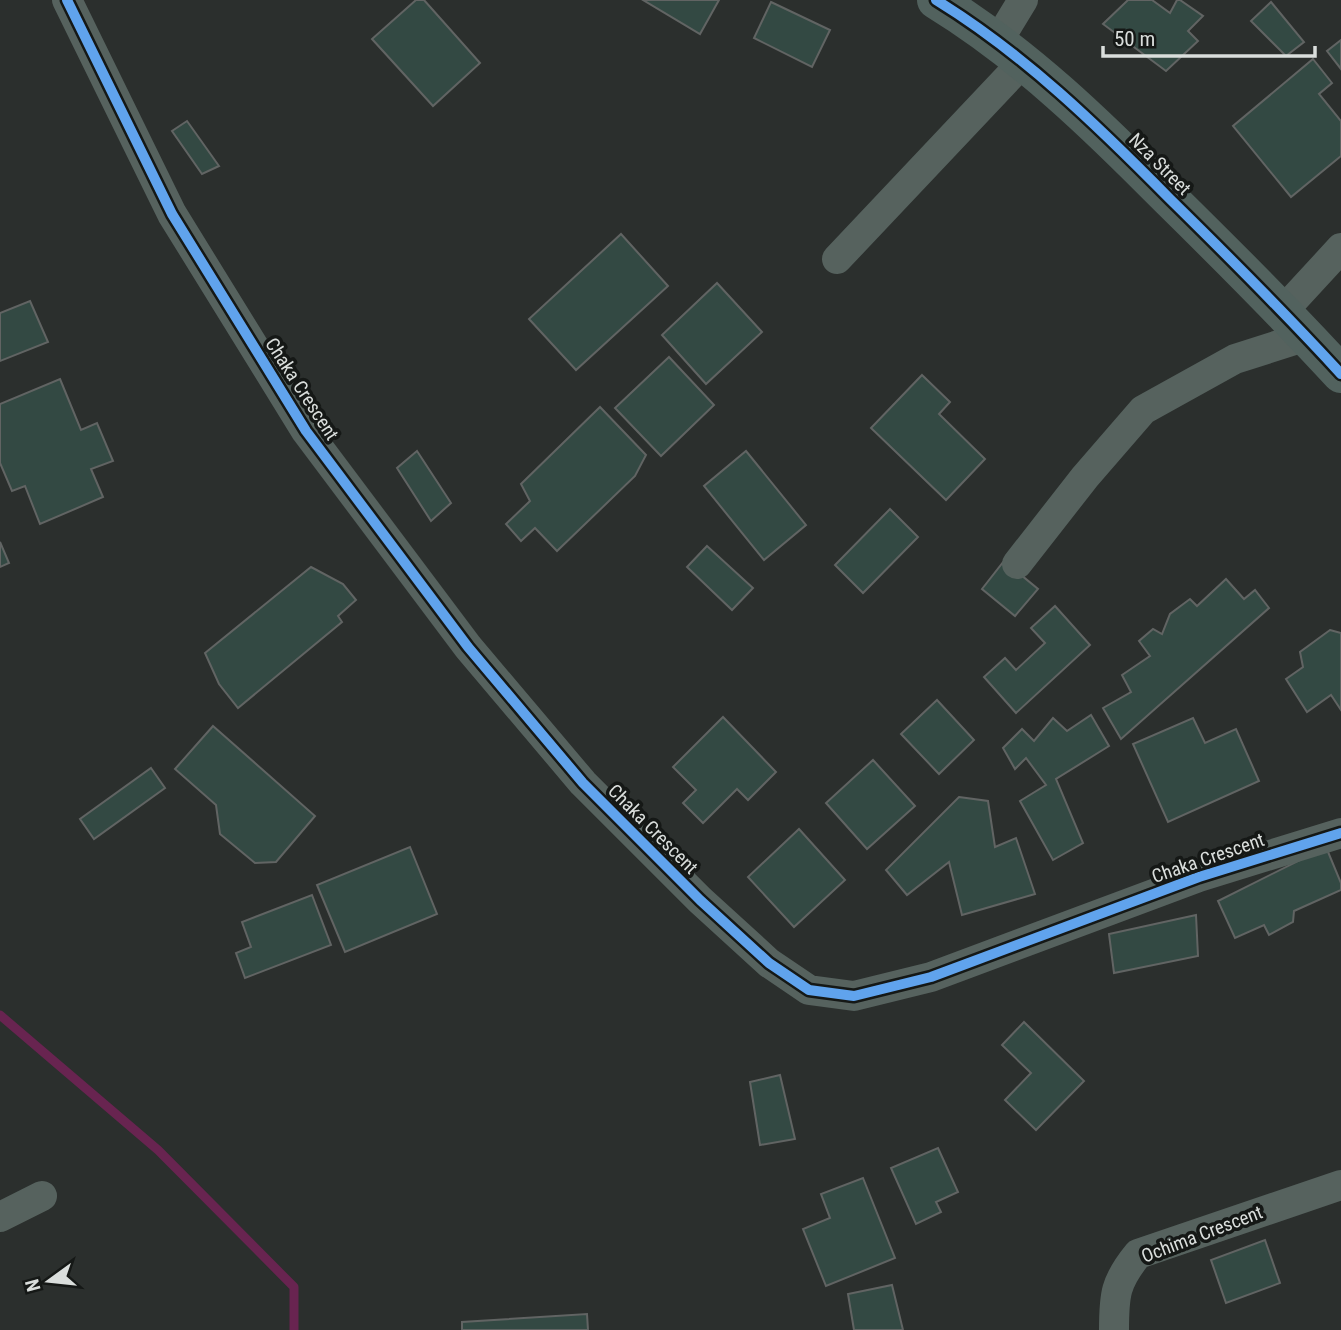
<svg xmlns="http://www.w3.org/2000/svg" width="1341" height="1330" font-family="'Roboto Condensed',sans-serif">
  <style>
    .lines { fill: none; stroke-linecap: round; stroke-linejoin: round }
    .stream { stroke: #682450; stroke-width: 9 }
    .building { fill: #334943; stroke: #616463; stroke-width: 2 }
    .street { stroke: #56625e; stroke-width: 30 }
    .secondary { stroke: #52625e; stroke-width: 38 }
    .cycleway-casing { stroke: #151816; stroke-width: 15 }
    .cycleway { stroke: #60a3ed; stroke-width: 10 }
    .labels { text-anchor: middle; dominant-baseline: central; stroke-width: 7; stroke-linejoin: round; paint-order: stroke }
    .street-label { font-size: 19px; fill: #dadedc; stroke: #151816 }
  </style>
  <rect width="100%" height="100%" fill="#2b2f2d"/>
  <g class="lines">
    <path class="stream" d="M0,1015L158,1150L294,1287V1330"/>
  </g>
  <g class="building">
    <path d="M416,0H424L480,63L433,106L372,39Z"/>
    <path d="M643,0H719L700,34Z"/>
    <path d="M1128,0H1152L1170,13L1177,0H1180L1203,16L1188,31L1198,41L1166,71L1103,24Z"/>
    <path d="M771,2L830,30L812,67L754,38Z"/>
    <path d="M1271,2L1304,42L1286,56L1251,21Z"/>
    <path d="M1341,40V69L1327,51Z"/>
    <path d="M1313,59L1332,83L1319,94L1341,121V156L1291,197L1233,126Z"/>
    <path d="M187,121L219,166L202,174L172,131Z"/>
    <path d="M621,234L668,286L576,370L529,319Z"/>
    <path d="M717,283L762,332L706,384L662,335Z"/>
    <path d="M30,301L48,342L0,361V313Z"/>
    <path d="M669,357L714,405L661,456L615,408Z"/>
    <path d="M922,375L950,402L939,414L985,459L946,500L871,428Z"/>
    <path d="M60,379L81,430L97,423L113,461L91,469L103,497L40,524L25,486L12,491L0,463V404Z"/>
    <path d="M600,407L646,455L635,476L557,551L535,528L521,541L506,524L530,501L521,484Z"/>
    <path d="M417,451L451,503L431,521L397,468Z"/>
    <path d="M746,451L806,525L764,560L704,486Z"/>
    <path d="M890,509L918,537L863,593L835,565Z"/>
    <path d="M0,542L9,563L0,567Z"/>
    <path d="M707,546L753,588L732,610L687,567Z"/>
    <path d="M1004,561L1038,589L1015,616L982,589Z"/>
    <path d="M311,567L343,584L356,600L338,616L342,622L238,708L219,684L205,653Z"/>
    <path d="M1226,579L1244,599L1255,590L1269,608L1121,739L1103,708L1131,692L1122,675L1150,656L1139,641L1153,629L1162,634L1170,614L1190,599L1197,606Z"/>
    <path d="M1055,606L1090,645L1016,713L984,677L1005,658L1016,670L1045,643L1031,628Z"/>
    <path d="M1330,630L1341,633V710L1331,695L1307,712L1286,679L1303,667L1300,652Z"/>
    <path d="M937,700L974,740L939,774L901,734Z"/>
    <path d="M1091,715L1109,746L1056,779L1083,843L1053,860L1020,801L1046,785L1026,758L1015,769L1003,748L1022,729L1034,741L1053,718L1067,731Z"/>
    <path d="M723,717L776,772L748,800L737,789L703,823L683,803L696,790L673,767Z"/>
    <path d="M1193,718L1205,743L1236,729L1259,781L1168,822L1133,744Z"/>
    <path d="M213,726L315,816L276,862L255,863L220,834L216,805L175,769Z"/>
    <path d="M873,760L915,806L867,849L826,803Z"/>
    <path d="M151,768L165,788L94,839L80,819Z"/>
    <path d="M959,797L988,801L995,847L1016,838L1035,894L962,915L949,862L907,895L886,870Z"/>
    <path d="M799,829L845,880L794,927L748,877Z"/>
    <path d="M410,847L437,914L345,952L317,885Z"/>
    <path d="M1326,847L1341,883V890L1294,911L1293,922L1269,935L1264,925L1235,938L1218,901Z"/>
    <path d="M312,895L331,945L245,978L236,953L251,947L242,922Z"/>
    <path d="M1196,915L1198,956L1114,973L1109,934Z"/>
    <path d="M1024,1022L1084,1081L1036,1130L1005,1100L1031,1073L1002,1045Z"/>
    <path d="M780,1075L795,1139L760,1145L750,1082Z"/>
    <path d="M938,1148L958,1192L936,1202L941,1212L916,1224L891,1168Z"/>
    <path d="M863,1178L895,1258L826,1286L803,1229L830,1218L821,1194Z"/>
    <path d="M1265,1240L1280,1283L1226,1303L1211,1260Z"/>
    <path d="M892,1285L903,1330H854L848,1294Z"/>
    <path d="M587,1314L588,1330H462V1322Z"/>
  </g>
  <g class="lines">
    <g class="street">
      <path d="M67,0L172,214L306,431L468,647L583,783L700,900L769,963L809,990L854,996L931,977L1199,877L1341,833"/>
      <path d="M998,41L1023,0"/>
      <path d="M837,259L1023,62"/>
      <path d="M1283,311L1341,248"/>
      <path d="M1017,564L1085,477L1143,410L1235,359L1307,336"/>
      <path d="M0,1217L42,1196"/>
      <path d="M1114,1330C1114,1295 1115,1282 1138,1254L1341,1185"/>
    </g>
    <path class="secondary" d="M936,0C1024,54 1098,126 1170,199C1228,256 1286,314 1341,374"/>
    <defs>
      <g id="cycleway">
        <path d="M67,0L172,214L306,431L468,647L583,783L700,900L769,963L809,990L854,996L931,977L1199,877L1341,833"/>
        <path d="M936,0C1024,54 1098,126 1170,199C1228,256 1286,314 1341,374"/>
      </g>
    </defs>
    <use href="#cycleway" class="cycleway-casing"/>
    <use href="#cycleway" class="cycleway"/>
  </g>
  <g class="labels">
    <g class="street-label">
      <text transform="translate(1160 164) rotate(45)">Nza Street</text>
      <text transform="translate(302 389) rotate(57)">Chaka Crescent</text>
      <text transform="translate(653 829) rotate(45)">Chaka Crescent</text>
      <text transform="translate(1208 858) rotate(-19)">Chaka Crescent</text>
      <text transform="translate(1202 1234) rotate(-21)">Ochima Crescent</text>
    </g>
  </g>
  <g transform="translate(49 1281) rotate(255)" stroke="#151816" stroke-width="5" paint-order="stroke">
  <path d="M0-5L12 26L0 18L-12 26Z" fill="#dadedc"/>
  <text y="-10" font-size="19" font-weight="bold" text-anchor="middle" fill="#dadedc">N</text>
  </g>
  <path d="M1103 46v10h212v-10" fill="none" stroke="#dadedc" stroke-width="3.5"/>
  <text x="1114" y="46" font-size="21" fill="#dadedc" stroke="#151816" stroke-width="5" paint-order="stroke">50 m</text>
</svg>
